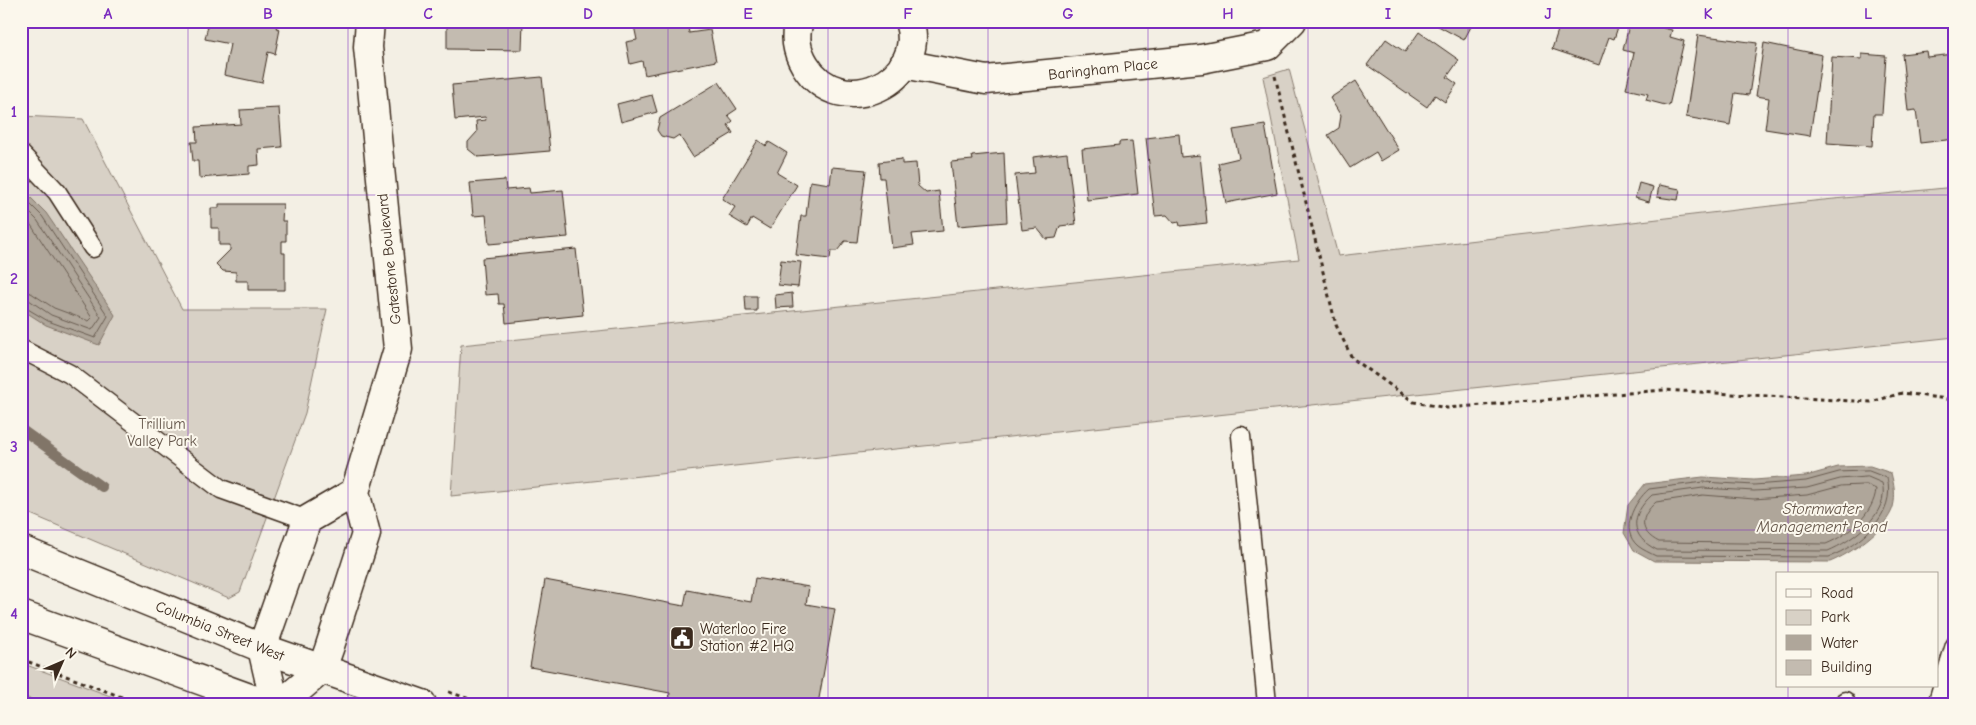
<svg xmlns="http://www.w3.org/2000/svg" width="1976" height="725" font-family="'Comic Neue',sans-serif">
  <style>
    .green { fill: #d8d1c6; stroke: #8a7e72 }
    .water { fill: #afa69a; stroke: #817468 }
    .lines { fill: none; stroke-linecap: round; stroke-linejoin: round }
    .shore { stroke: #695c50; stroke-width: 1 }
    .stream { stroke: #817468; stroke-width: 10 }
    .building { fill: #c3bbb0; stroke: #3b2a1e }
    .service-casing { stroke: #3b2a1e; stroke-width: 21 }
    .minor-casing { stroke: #3b2a1e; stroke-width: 31 }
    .secondary-casing { stroke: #3b2a1e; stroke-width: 31 }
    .path { stroke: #3b2a1e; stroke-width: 3; stroke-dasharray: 4 4; stroke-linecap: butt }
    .service { stroke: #fbf7ec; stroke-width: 18 }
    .minor { stroke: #fbf7ec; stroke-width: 28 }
    .secondary { stroke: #fbf7ec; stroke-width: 28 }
    .grid { fill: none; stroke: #7b2cbf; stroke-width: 1; stroke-opacity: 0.55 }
    .labels { text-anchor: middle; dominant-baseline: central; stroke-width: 4; stroke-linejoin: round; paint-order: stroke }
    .street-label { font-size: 15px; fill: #3b2a1e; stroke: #fbf7ec }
    .park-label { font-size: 15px; fill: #625448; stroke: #fbf7ec }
    .poi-label { font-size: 15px; fill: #3b2a1e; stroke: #fbf7ec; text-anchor: start }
    .water-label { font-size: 16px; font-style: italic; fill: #645549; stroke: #fbf7ec }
    .neatline { fill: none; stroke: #7b2cbf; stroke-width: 2 }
    .grid-label { font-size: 16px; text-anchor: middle; font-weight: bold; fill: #7b2cbf }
  </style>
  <rect width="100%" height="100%" fill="#f3efe4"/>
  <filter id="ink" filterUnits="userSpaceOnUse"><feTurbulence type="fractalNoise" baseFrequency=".02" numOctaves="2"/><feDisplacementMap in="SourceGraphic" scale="10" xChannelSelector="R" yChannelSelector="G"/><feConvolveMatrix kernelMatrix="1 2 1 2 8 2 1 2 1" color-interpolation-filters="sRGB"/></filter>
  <g filter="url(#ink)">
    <g class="green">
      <path d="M1289,69L1338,256L1814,201L1955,187V337L451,496L461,345L1299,259L1263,77Z"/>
      <path d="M21,116L83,119L182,309H327L305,413L240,592L229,598L21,510Z"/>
      <path d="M21,663L132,704H38L21,694Z"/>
    </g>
    <g class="water">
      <path d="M21,188L46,213L115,315L99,345L46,325L21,309Z"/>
      <path d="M1870,466L1891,473C1894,484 1896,496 1893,507C1887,529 1850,554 1830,562L1654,561L1634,550L1624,533L1628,505L1645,484L1703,477L1754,480L1806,476L1838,467Z"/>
    </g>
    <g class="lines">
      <g class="shore">
        <path d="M21,195L42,216L108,316L95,338L48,321L21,305"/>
        <path d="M21,204L37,220L101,317L92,330L51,315L29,300L21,299"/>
        <path d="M21,215L31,225L92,318L89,321L54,308L31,293L21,291"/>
        <path d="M1869,471L1887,478C1897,514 1860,545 1829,557L1656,556C1650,553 1643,550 1638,546C1619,530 1634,502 1649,489L1703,482L1754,485L1806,481L1839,472Z"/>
        <path d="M1868,477L1882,483C1891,513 1852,541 1828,551L1657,550C1629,536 1630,515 1652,495L1703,488L1754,491L1807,488L1840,479Z"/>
        <path d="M1867,485L1876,489C1874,514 1848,535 1826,544L1659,542C1639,532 1639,517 1656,502L1703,495L1754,499L1807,495L1841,486Z"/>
      </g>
      <path class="stream" d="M21,429L102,487"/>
    </g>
    <g class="building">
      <path d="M209,21H255L277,26L276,28L280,29L275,54L268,52L262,83L224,75L230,44L205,39Z"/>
      <path d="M447,21H523L522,50L447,49Z"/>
      <path d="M633,21H687L689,33L710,30L716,61L645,75L642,61L630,64L626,42L637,40Z"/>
      <path d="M1429,21H1474L1464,40Z"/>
      <path d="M1561,21H1620L1614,39L1609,37L1599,65L1552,49Z"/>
      <path d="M1630,21L1665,23L1663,28L1672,30L1670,37L1684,41L1669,106L1646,100L1648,94L1626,89L1634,53L1623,50Z"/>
      <path d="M1419,32L1459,60L1447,77L1457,84L1445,102L1435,95L1427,107L1367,65L1386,39L1405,52Z"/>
      <path d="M1698,35L1757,43L1749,95L1735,93L1730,125L1686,117Z"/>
      <path d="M1764,43L1822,55L1810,136L1765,129L1769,98L1756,96Z"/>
      <path d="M1926,51L1927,57L1954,54L1955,139L1920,143L1916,110L1908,111L1902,54Z"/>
      <path d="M1862,54L1886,56L1882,114H1874L1872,146L1827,143L1832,57L1862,59Z"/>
      <path d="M542,77L550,151L478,157L468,149V142L477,132L476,121L486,120L485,117L455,120L452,85Z"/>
      <path d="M1356,81L1399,150L1381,161L1376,152L1350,168L1328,135L1339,128L1341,116L1330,98Z"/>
      <path d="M719,82L737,109L728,115L733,121L728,125L733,133L693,157L679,135L673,139L661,136L657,130L660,118Z"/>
      <path d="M652,95L657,112L621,122L617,104Z"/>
      <path d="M279,108L282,147L258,149L259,165L249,166V174L199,178L198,161H193L191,142H197L196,127L241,124L240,110Z"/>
      <path d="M1265,125L1277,193L1226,203L1218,163L1239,158L1233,130Z"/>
      <path d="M1179,134L1181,157L1200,155L1207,223L1180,226L1179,222L1174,223L1167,215L1155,216L1146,138Z"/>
      <path d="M758,140L766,146L769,142L787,153L777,173L797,185L770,229L752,218L747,227L729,216L735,207L722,199Z"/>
      <path d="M1132,141L1138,194L1087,200L1082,149L1119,145V142Z"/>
      <path d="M1004,153L1007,222L958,226L951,162L973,160L972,156Z"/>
      <path d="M1067,153L1076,224L1060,226L1056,238L1046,239L1037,228L1022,230L1015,175L1035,173L1033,157Z"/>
      <path d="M902,159V164L916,163L918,186L926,193L939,191L943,231L912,234L914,245L892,248L884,178H880L879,162Z"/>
      <path d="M832,167L866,170L857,242L845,241L837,251H831L830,259L796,255L801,216H806L810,181L830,184Z"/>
      <path d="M1951,168H1955V189H1954Z"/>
      <path d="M505,180L506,190L529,188L530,193L563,190L568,237L489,244L486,215L473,216L470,183Z"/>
      <path d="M1639,183L1653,187L1649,202L1635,198Z"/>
      <path d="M1659,185L1680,189L1678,200L1657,197Z"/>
      <path d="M219,204H283L282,221H286V241H282V253H285V290H248V281H236V272L223,271L216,264L230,250V245H219V228H211V208H219Z"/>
      <path d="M576,249L583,315L506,323L504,304H499L498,294L485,295L482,258Z"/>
      <path d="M781,260L801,262L798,287L778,285Z"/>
      <path d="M792,293L793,307L776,308L775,295Z"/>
      <path d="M745,296H757V311H746Z"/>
      <path d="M755,578L809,587L806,604L835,609L818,704H668L670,693L530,667L545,580L684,606L687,590L751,602Z"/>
      <path d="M1342,700L1354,704H1341Z"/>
    </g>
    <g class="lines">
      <defs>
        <g id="service">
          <path d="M21,154L57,192L93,248"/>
          <path d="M21,349L70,374L221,489L307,520"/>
          <path d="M1241,436L1267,704"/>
          <path d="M1845,701V704"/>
          <path d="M1937,704L1955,645"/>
        </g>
        <g id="minor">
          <path d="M799,21C794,37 796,50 805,65C841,124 929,80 909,21"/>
          <path d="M904,64L986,80L1201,59L1267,46L1292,21"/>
          <path d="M275,704L262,648L307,520L355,492"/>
          <path d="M281,704L322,669L329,649L366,534L355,492L398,349L368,47L370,21"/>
        </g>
        <g id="secondary">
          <path d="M21,550L262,648L422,704"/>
          <path d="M21,615L266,704"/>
        </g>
      </defs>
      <use href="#service" class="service-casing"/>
      <use href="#minor" class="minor-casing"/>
      <use href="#secondary" class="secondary-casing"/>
      <g class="path">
        <path d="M1275,76L1336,325L1352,358L1414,402L1447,408L1664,390L1871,402L1902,393L1955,400"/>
        <path d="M21,659L140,704"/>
        <path d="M449,692L484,704"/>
      </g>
      <use href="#service" class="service"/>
      <use href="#minor" class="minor"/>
      <use href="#secondary" class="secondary"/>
    </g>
  </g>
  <path class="grid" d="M188,21V704M348,21V704M508,21V704M668,21V704M828,21V704M988,21V704M1148,21V704M1308,21V704M1468,21V704M1628,21V704M1788,21V574M21,195H1955M21,362H1955M21,530H1955M1788,686V704"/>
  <defs>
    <symbol id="civic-square" viewBox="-11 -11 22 22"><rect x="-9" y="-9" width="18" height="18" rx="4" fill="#3b2a1e" stroke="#fbf7ec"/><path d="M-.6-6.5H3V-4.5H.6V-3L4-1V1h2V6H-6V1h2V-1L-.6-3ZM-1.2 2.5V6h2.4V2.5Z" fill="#fff"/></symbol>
  </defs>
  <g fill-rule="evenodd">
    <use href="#civic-square" x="668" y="624" width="28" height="28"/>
  </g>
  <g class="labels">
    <g class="street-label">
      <text transform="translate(1103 69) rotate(-6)">Baringham Place</text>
      <text transform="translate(389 259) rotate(-96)">Gatestone Boulevard</text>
      <text transform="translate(220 631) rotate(22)">Columbia Street West</text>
    </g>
    <g class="park-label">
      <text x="162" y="424">Trillium<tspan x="162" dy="17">Valley Park</tspan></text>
    </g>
    <g class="poi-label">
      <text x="700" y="629">Waterloo Fire<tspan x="700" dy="17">Station #2 HQ</tspan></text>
    </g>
    <g class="water-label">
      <text x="1822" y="509">Stormwater<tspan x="1822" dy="18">Management Pond</tspan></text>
    </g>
  </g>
  <rect width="1976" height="725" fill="none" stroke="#fbf7ec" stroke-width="55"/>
  <rect x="1776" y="572" width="162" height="115" fill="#fbf7ec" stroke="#aea59a"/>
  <rect x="1786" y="589" width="25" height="8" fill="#fbf7ec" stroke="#aea59a"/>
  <text x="1821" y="598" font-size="15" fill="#3b2a1e">Road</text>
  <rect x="1786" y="610" width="25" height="15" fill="#d8d1c6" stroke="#aea59a"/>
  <text x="1821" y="622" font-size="15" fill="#3b2a1e">Park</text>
  <rect x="1786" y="635" width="25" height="15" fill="#afa69a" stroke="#aea59a"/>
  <text x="1821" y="648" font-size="15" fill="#3b2a1e">Water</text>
  <rect x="1786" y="660" width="25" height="15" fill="#c3bbb0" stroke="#aea59a"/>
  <text x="1821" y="672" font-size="15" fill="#3b2a1e">Building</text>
  <g transform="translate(62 662) rotate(45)" stroke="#fbf7ec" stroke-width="4" paint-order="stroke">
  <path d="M0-4L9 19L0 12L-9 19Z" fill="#3b2a1e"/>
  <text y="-8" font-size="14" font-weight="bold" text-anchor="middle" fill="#3b2a1e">N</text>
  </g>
  <rect x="28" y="28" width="1920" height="670" class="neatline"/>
  <g class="grid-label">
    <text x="108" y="19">A</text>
    <text x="268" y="19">B</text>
    <text x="428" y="19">C</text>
    <text x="588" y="19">D</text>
    <text x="748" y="19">E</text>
    <text x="908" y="19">F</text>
    <text x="1068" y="19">G</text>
    <text x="1228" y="19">H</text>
    <text x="1388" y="19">I</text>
    <text x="1548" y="19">J</text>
    <text x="1708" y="19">K</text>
    <text x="1868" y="19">L</text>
    <text x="14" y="117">1</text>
    <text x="14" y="284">2</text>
    <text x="14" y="452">3</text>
    <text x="14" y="619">4</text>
  </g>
</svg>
